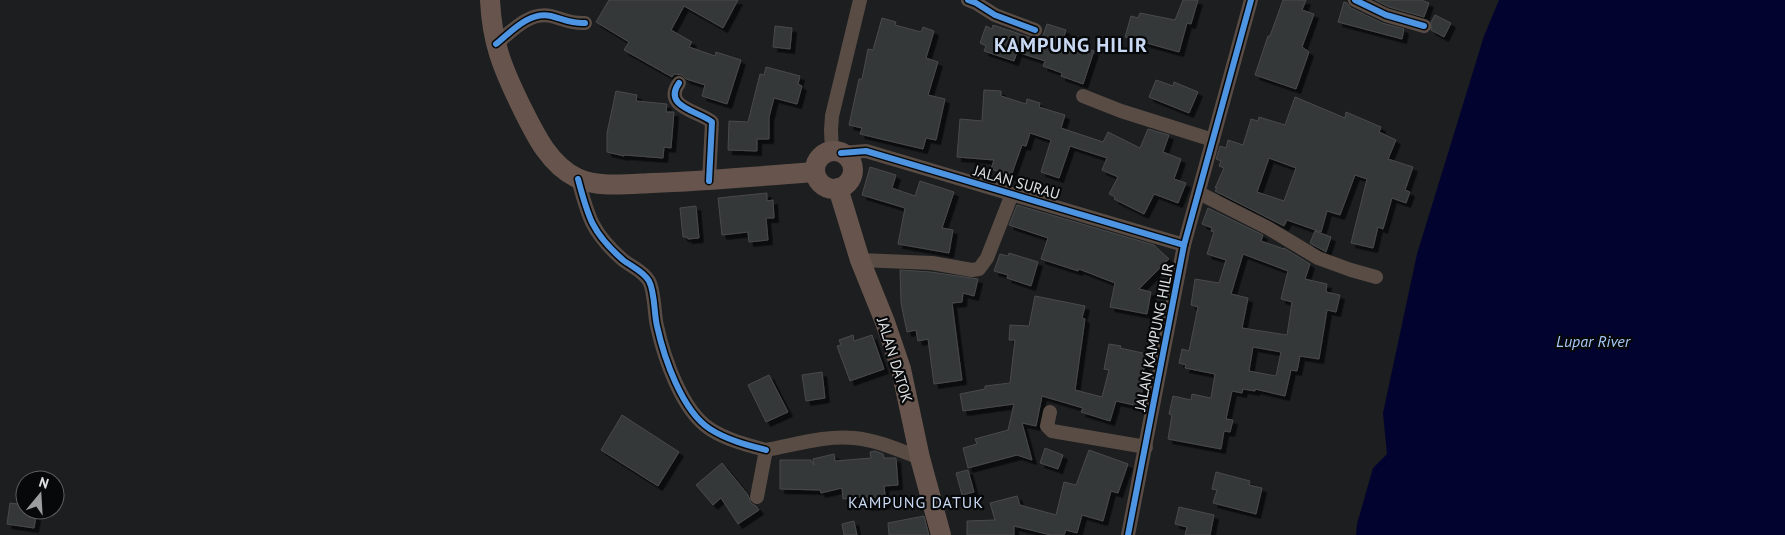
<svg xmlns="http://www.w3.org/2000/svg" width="1785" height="535" font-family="'PT Sans',sans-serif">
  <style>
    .water { fill: #03032f }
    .building { fill: #363839; stroke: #494a4b; fill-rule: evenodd; filter: url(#shadow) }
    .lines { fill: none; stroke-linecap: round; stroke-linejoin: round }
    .street { stroke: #594c45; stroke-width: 14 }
    .secondary { stroke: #67554d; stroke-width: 20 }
    .cycleway-casing { stroke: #070809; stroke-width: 9 }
    .cycleway { stroke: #4d94e3; stroke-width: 6 }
    .labels { text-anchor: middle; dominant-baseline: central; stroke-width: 4.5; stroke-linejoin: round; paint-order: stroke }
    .street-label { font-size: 15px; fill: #dfe1e2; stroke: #070809 }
    .water-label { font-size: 16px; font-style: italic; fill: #a6c8fa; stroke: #070809 }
    .neighbourhood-label { font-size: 16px; letter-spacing: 1px; fill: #c9d8f3; stroke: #070809 }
    .district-label { font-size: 20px; font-weight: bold; letter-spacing: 1px; fill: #c9d8f3; stroke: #070809 }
  </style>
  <defs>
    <filter id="shadow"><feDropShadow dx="4.5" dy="4.5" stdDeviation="0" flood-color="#0009"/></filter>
  </defs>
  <rect width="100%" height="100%" fill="#1c1e20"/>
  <path class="water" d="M1499,0H1785V535H1356L1357,524L1373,468L1387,454L1383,413L1417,254L1484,36Z"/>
  <g class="building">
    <path d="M609,0H738L723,28L684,6L671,30L692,42L689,47L715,56L716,52L741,60L727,104L702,96L705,85L686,79L682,75L674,74L672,77L624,50L629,42L596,22Z"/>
    <path d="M1183,0H1198L1191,24L1187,23L1179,52L1125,37L1131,16L1138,18L1140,13L1175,20Z"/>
    <path d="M1283,0H1306L1302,10L1314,14L1302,47L1309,52L1296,89L1255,75L1268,36H1270Z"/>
    <path d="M1375,0H1421L1429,3L1424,17L1389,7Z"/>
    <path d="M1344,2L1347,3L1351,8L1382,23L1404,29L1402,39L1338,22Z"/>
    <path d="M1435,15L1451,23L1444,37L1431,30V22Z"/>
    <path d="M882,18L896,22L895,25L921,32L923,27L934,31L926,58L938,62L928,95L945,99L936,140L926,138L923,149L860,134L862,128L849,125L859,79H862L868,49L873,50Z"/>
    <path d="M1047,24L1066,30L1063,40L1094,51L1083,84L1061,76L1062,73L1043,66L1045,61L1017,52L1014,61L984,51L986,46L980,43L986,26L992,29L993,25L1041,41Z"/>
    <path d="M775,26L792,28L790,49L773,47Z"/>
    <path d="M766,67L800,76L798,84L802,86L797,104L774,98L769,117V139H757V151L728,150L729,121L748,122L760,74L764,75Z"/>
    <path d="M1156,80L1173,86L1174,82L1198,92L1189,113L1149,97Z"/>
    <path d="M984,90L1001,91V96L1026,104L1027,99L1040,103L1039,107L1065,115L1061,128L1103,142L1108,132L1140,148L1148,129L1169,135L1163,152L1181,159L1174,179L1186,183L1178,203L1154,194L1144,214L1114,199L1115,197L1109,194L1118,177L1102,170L1107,158L1070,146L1059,178L1041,172L1051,140L1030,133L1026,146L1022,145L1011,176L991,169L994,160L957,157L960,119L982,121Z"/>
    <path d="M616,91L637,95L636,101L667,104L666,112H674L671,148L664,147L663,158L625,155L624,156L607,152V133Z"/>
    <path d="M1295,97L1345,118L1346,112L1381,127L1379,132L1396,140L1388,159L1413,167L1405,190L1410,192L1406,203L1392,198L1383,229L1378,227L1373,248L1351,243L1367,179L1355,175L1340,215L1327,211L1321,232L1287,220L1284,226L1215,191L1217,188H1215L1224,168L1219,166L1221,161L1216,159L1220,146L1226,148L1228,140L1243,145L1251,119L1258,121L1259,117L1285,125ZM1269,158L1296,168L1284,201L1257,192Z"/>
    <path d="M870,167L896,175L892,188L915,196L920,181L954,192L942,228L953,230L949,253L898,244L905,208L862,195Z"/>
    <path d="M767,193V201L773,200L774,218H766L768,240L749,242L748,232L722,235L718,198Z"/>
    <path d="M1017,205L1154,245L1169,259L1139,289L1151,292L1147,314L1110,307L1115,283L1079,269L1078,271L1041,259L1048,238L1009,225Z"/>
    <path d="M696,206L699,238L688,239L687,237H683L680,208Z"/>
    <path d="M1208,208L1263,235L1261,241L1284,249V248L1310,264L1305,279L1327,284L1326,292L1340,295L1336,312L1327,310L1319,359L1300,356L1297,371L1291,370L1285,396L1255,389V391L1243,389L1242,393L1232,391L1226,419L1233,420L1230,432L1224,431L1221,449L1168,439L1172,415L1169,414L1173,396L1191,400L1192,394L1211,398L1215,374L1185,368L1186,365L1179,363L1182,349L1189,351L1198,307L1191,305L1195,279L1219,283L1226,260L1207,254L1214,232L1211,231L1212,228L1202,224ZM1243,254L1288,271L1281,299L1292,302L1287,335L1242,328L1248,298L1231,294ZM1253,347L1281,352L1276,376L1249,371Z"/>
    <path d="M1315,231L1331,237L1326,252L1310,243Z"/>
    <path d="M1009,253L1038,262L1031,286L1007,278L1008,275L994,271L1000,254L1008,256Z"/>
    <path d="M900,270L931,272L978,279L974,296L963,293L962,302L952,303L962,380L934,384L928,339L918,341L916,330L907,332L901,303Z"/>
    <path d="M1035,296L1085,306L1082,318L1085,319L1075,390L1102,397L1109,370L1104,369L1109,344L1121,346L1120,348L1147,354L1140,387L1143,388L1138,406L1116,401L1110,421L1081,412L1083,408L1042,396L1036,426L1022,423L1032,460L1017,455L968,468L963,448L977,444L975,439L1008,430L1014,404L963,411L960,394L985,389V386L1010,383L1015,340H1009L1010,325L1029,326Z"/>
    <path d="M853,335L854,341L872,335L884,369L850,381L837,346L841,345L839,340Z"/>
    <path d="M822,372L825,398L806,401L802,375Z"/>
    <path d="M769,375L788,412L766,422L748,385Z"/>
    <path d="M622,415L679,452L658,486L601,450Z"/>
    <path d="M1045,448L1063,455L1058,469L1040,463Z"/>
    <path d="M1089,450L1128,464L1118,493L1111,491L1103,521L1082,515L1077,533L1066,530L1064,535H1051L1014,526V535H967V521L995,520L990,503L1017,496L1020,505L1056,515L1064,482L1076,485Z"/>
    <path d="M875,451L883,454L884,458H896L898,485L884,486L886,504L868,506L867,496L843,499L842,488L821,493L820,490L780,489V460H811L814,465L813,459L834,454L835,461L871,458L870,452Z"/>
    <path d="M722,463L748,495L751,503L756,506L759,510L738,524L721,498L713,505L696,485Z"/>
    <path d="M968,470L974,492L962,495L956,473Z"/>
    <path d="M1216,472L1250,481L1249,485L1262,488L1256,514L1213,503L1217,490L1212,489Z"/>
    <path d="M10,503L25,505V510H37L34,528L7,524Z"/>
    <path d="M1179,507L1214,515L1210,535H1185L1187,527L1175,524Z"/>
    <path d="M924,516L929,535H889L888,523Z"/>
    <path d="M854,521L857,535H844L842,524Z"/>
  </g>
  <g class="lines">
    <g class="street">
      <path d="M968,0L976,3L995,15L1035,30"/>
      <path d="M1355,0L1386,15L1424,26"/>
      <path d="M496,44C511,32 529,11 551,16C563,19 572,24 585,23"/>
      <path d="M679,83C662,107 699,111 712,122L709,181"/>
      <path d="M1083,96L1121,111L1213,140"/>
      <path d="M832,152L831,130L832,116L860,0"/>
      <path d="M841,153L866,151L1184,245"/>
      <path d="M578,179C588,217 592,233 623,260C632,267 643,271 649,281C655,292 654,314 657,326C664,358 682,411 710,429C727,440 747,445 766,450"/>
      <path d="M1199,193L1268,228L1318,258L1351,270L1376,277"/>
      <path d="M860,260L932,263L972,270L979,269L987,258L1012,194"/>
      <path d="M1050,412L1047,426L1052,431L1146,447"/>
      <path d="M757,497L766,450C795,445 825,435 854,438C877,440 899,450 920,458"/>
      <path d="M1128,535L1184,245L1251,0"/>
    </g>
    <g class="secondary">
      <path d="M490,0C492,42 502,67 520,104C534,132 548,164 577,178C597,188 630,184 652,183C706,181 761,176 815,172"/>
      <circle cx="834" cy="170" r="19"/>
      <path d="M838,188L860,260L885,322L901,369L920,458L941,535"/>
    </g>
    <defs>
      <g id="cycleway">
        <path d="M968,0L976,3L995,15L1035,30"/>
        <path d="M1355,0L1386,15L1424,26"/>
        <path d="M496,44C511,32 529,11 551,16C563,19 572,24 585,23"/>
        <path d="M679,83C662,107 699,111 712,122L709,181"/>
        <path d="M841,153L866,151L1184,245"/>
        <path d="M578,179C588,217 592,233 623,260C632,267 643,271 649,281C655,292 654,314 657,326C664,358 682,411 710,429C727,440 747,445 766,450"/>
        <path d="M1128,535L1184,245L1251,0"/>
      </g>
    </defs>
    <use href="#cycleway" class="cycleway-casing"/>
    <use href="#cycleway" class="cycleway"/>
  </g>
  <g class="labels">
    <g class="street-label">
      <text transform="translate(1017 182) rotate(16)">JALAN SURAU</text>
      <text transform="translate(1154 337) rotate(-79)">JALAN KAMPUNG HILIR</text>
      <text transform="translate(895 360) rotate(73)">JALAN DATOK</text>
    </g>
    <g class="water-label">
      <text x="1593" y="341">Lupar River</text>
    </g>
    <g class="neighbourhood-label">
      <text x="916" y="502">KAMPUNG DATUK</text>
    </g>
    <g class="district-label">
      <text x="1071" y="45">KAMPUNG HILIR</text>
    </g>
  </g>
  <g transform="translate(40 495) rotate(18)"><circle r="24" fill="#070809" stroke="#5d5f60"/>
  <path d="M0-4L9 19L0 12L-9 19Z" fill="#9b9d9e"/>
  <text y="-8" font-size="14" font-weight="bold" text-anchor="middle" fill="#dfe1e2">N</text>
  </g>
</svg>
